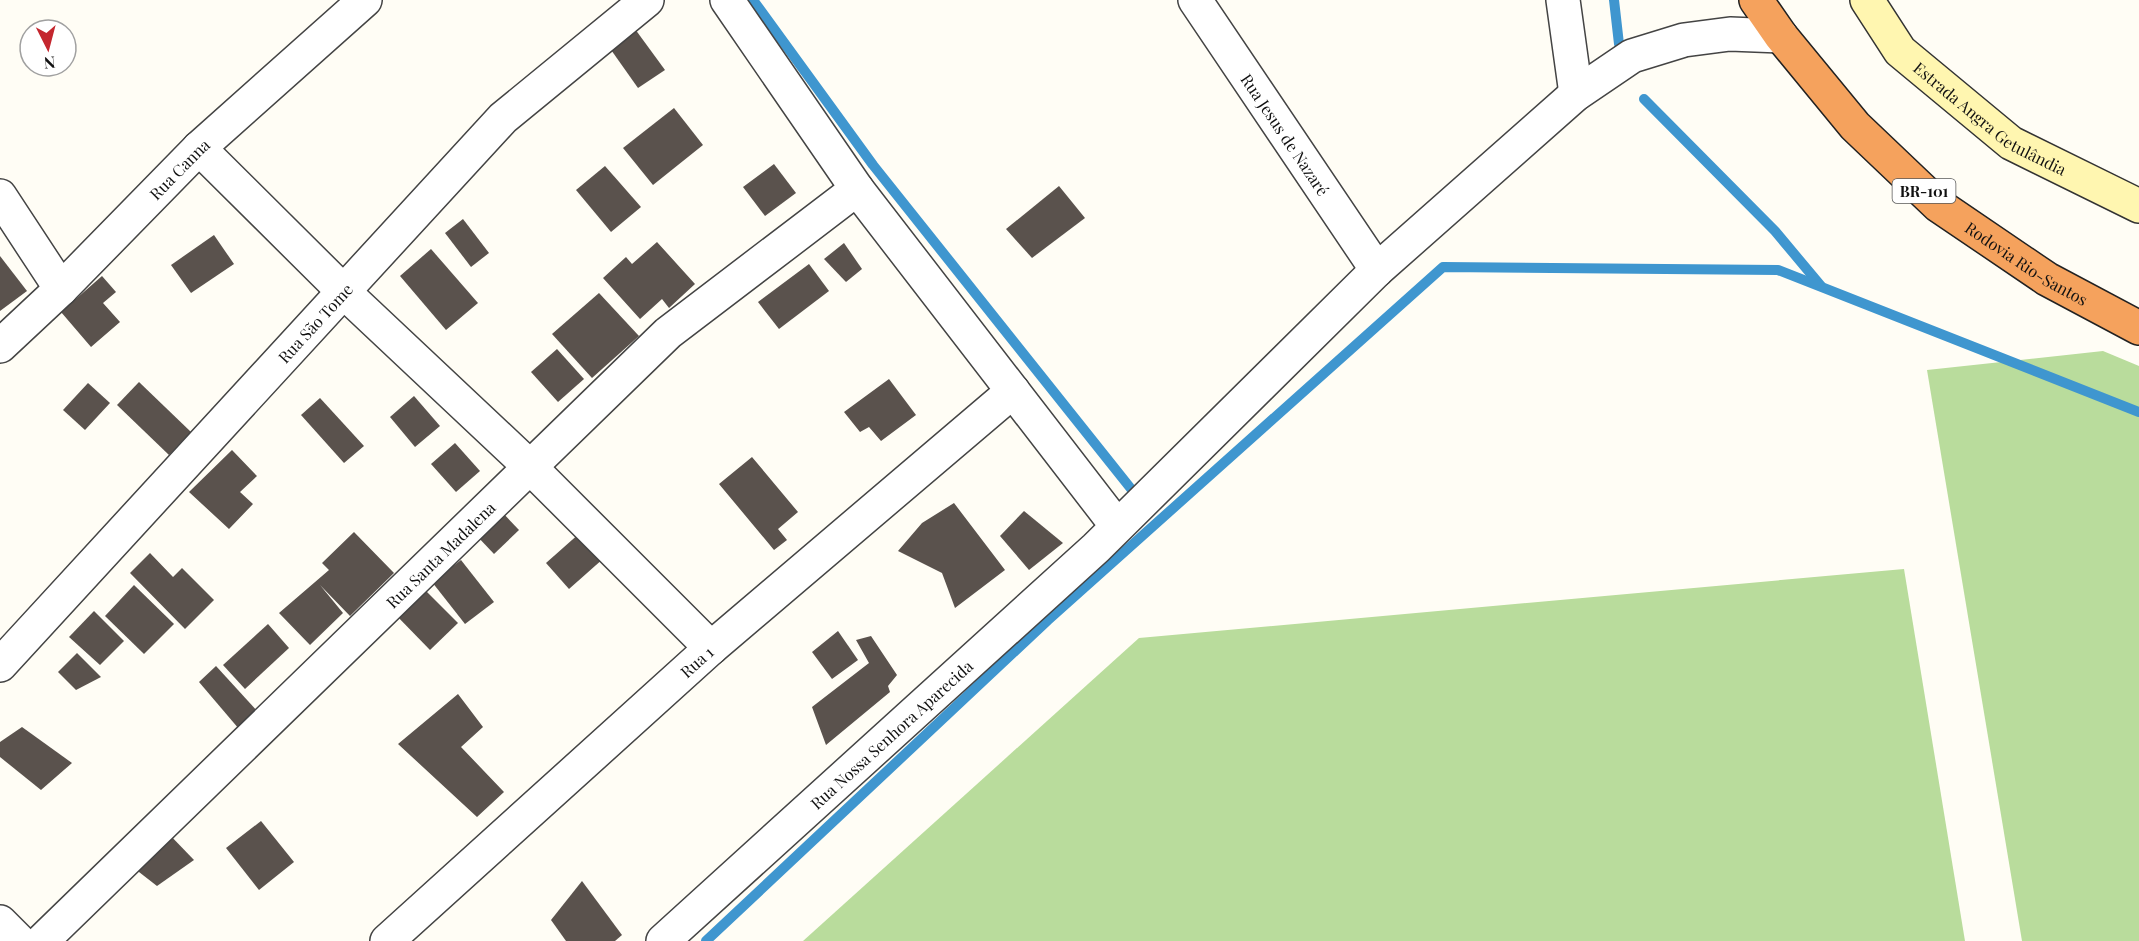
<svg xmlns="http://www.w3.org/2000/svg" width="2139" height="941" font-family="'Playfair Display',serif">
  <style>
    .forest { fill: #b9dc9c }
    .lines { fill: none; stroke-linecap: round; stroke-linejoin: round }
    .stream { stroke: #3f96cf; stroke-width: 10 }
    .building { fill: #5a524d }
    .street-casing { stroke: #444; stroke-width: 36 }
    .secondary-casing { stroke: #333; stroke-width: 36 }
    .highway-casing { stroke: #222; stroke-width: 36 }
    .street { stroke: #fff; stroke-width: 33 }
    .secondary { stroke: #fff6b0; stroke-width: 33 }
    .highway { stroke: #f5a25d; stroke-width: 33 }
    .labels { text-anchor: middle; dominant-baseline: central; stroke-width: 6; stroke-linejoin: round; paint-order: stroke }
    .shield { fill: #fff; stroke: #585858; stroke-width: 1.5 }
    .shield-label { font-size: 15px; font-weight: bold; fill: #111 }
    .street-label { font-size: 16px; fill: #111; stroke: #fff }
  </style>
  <rect width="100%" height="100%" fill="#fffdf5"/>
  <g class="forest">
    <path d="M2103,351L2139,366V941H2022L1927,370Z"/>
    <path d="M1904,569L1965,941H803L1139,638Z"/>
  </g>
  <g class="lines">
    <g class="stream">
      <path d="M753,0L873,165L1136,495"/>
      <path d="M1614,0L1619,44"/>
      <path d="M1644,99L1775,231L1821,286"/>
      <path d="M706,941L1048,620L1443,267L1778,270L2139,412"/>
    </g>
  </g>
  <g class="building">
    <path d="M635,29L665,70L638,88L609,47Z"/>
    <path d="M674,108L703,145L653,185L623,148Z"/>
    <path d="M774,164L796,193L765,216L743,187Z"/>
    <path d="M605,166L641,207L611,232L576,190Z"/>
    <path d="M1059,186L1085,218L1032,258L1006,229Z"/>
    <path d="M463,219L489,253L471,267L445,233Z"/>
    <path d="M214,235L234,264L191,293L171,265Z"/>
    <path d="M657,242L695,284L669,308L662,299L640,319L603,278L626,257L632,264Z"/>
    <path d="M844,243L862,269L846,282L824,259Z"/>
    <path d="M431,249L478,303L446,330L400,276Z"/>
    <path d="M0,256L27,291L0,311Z"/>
    <path d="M809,264L829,291L779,329L758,302Z"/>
    <path d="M102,276L116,292L103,303L120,322L91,347L61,312Z"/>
    <path d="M599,293L639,336L592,378L552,334Z"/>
    <path d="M557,349L584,379L558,402L531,372Z"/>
    <path d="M889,379L916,415L881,441L869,427L860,432L844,412Z"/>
    <path d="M139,382L191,432L169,455L117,405Z"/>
    <path d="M88,383L110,403L85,430L63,410Z"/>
    <path d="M414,396L440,426L415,447L390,417Z"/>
    <path d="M320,398L364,446L344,463L301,415Z"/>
    <path d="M455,443L480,471L456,492L431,464Z"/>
    <path d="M232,450L257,476L240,492L253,504L229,529L189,492Z"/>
    <path d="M752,457L798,512L778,529L787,540L774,550L719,484Z"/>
    <path d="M954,503L1005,570L955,608L942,573L898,551L922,523Z"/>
    <path d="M501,511L519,530L494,554L476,535Z"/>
    <path d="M1024,511L1063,543L1029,570L1000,536Z"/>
    <path d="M354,532L394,573L350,616L320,585L343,613L310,645L279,613L329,570L322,563Z"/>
    <path d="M581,532L604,558L569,589L546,563Z"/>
    <path d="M150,553L173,577L182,568L214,600L185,629L130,573Z"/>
    <path d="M461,560L494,602L465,624L432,582Z"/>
    <path d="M134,585L174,624L144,654L105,616Z"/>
    <path d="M421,586L458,623L430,650L393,612Z"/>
    <path d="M94,611L124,641L100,665L69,637Z"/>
    <path d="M268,624L289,648L245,689L223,665Z"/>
    <path d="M838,631L858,660L832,679L812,652Z"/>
    <path d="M871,636L897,675L888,686L890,692L826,745L812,707L869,663L856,640Z"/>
    <path d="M77,653L101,677L76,690L58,672Z"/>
    <path d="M216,666L260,714L239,729L199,682Z"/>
    <path d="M458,694L483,727L461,747L504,792L477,817L398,744Z"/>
    <path d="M22,727L72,763L41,790L0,757V742Z"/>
    <path d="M261,821L294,862L259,890L226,848Z"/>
    <path d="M166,831L194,860L157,886L130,865Z"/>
    <path d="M582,881L622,935L615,941H566L551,920Z"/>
  </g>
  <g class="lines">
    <defs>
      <g id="street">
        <path d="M727,0L857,189L1117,526"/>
        <path id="s1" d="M1195,0L1377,270"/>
        <path d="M1563,0L1576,94"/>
        <path d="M199,148L344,292L529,466L711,648"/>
        <path d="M0,196L61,289"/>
        <path id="s2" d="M0,346L61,289L199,148L365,0"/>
        <path id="s3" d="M0,665L503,118L647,0"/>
        <path d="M0,922L19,941"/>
        <path id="s4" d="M42,941L668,333L857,189"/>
        <path id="s5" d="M387,941L711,648L1013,391"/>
        <path id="s6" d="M663,941L1096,548L1377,270L1576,94L1632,56L1684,40L1730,34L1781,36"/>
      </g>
      <g id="secondary">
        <path id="s7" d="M1867,0L1900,51L2011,143L2139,206"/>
      </g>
      <g id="highway">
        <path id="s8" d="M1756,0L1781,36L1855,126L1938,205L2047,279L2139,328"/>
      </g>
    </defs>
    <use href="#street" class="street-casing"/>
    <use href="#secondary" class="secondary-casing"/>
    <use href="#highway" class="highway-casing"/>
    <use href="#street" class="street"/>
    <use href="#secondary" class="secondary"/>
    <use href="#highway" class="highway"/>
  </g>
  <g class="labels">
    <rect class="shield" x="1892.5" y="179" width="63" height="24" rx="4.5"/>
    <g class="shield-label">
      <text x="1924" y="191">BR-101</text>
    </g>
    <g class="street-label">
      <text stroke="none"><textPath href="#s7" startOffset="174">Estrada Angra Getulândia</textPath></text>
      <text stroke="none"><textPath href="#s1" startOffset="162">Rua Jesus de Nazaré</textPath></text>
      <text stroke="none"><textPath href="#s2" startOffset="252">Rua Canna</textPath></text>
      <text stroke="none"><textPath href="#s8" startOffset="381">Rodovia Rio-Santos</textPath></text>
      <text stroke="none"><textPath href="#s3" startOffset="465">Rua São Tome</textPath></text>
      <text stroke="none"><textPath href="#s4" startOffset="555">Rua Santa Madalena</textPath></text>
      <text stroke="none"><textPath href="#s5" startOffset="417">Rua 1</textPath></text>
      <text stroke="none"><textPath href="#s6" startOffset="308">Rua Nossa Senhora Aparecida</textPath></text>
    </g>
  </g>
  <g transform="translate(48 48) rotate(174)"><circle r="28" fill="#ffffff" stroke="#a0a0a0" stroke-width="1.5"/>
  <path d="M0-4.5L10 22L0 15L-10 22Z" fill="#c4262e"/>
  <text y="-9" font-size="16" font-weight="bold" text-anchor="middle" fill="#111111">N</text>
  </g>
</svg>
